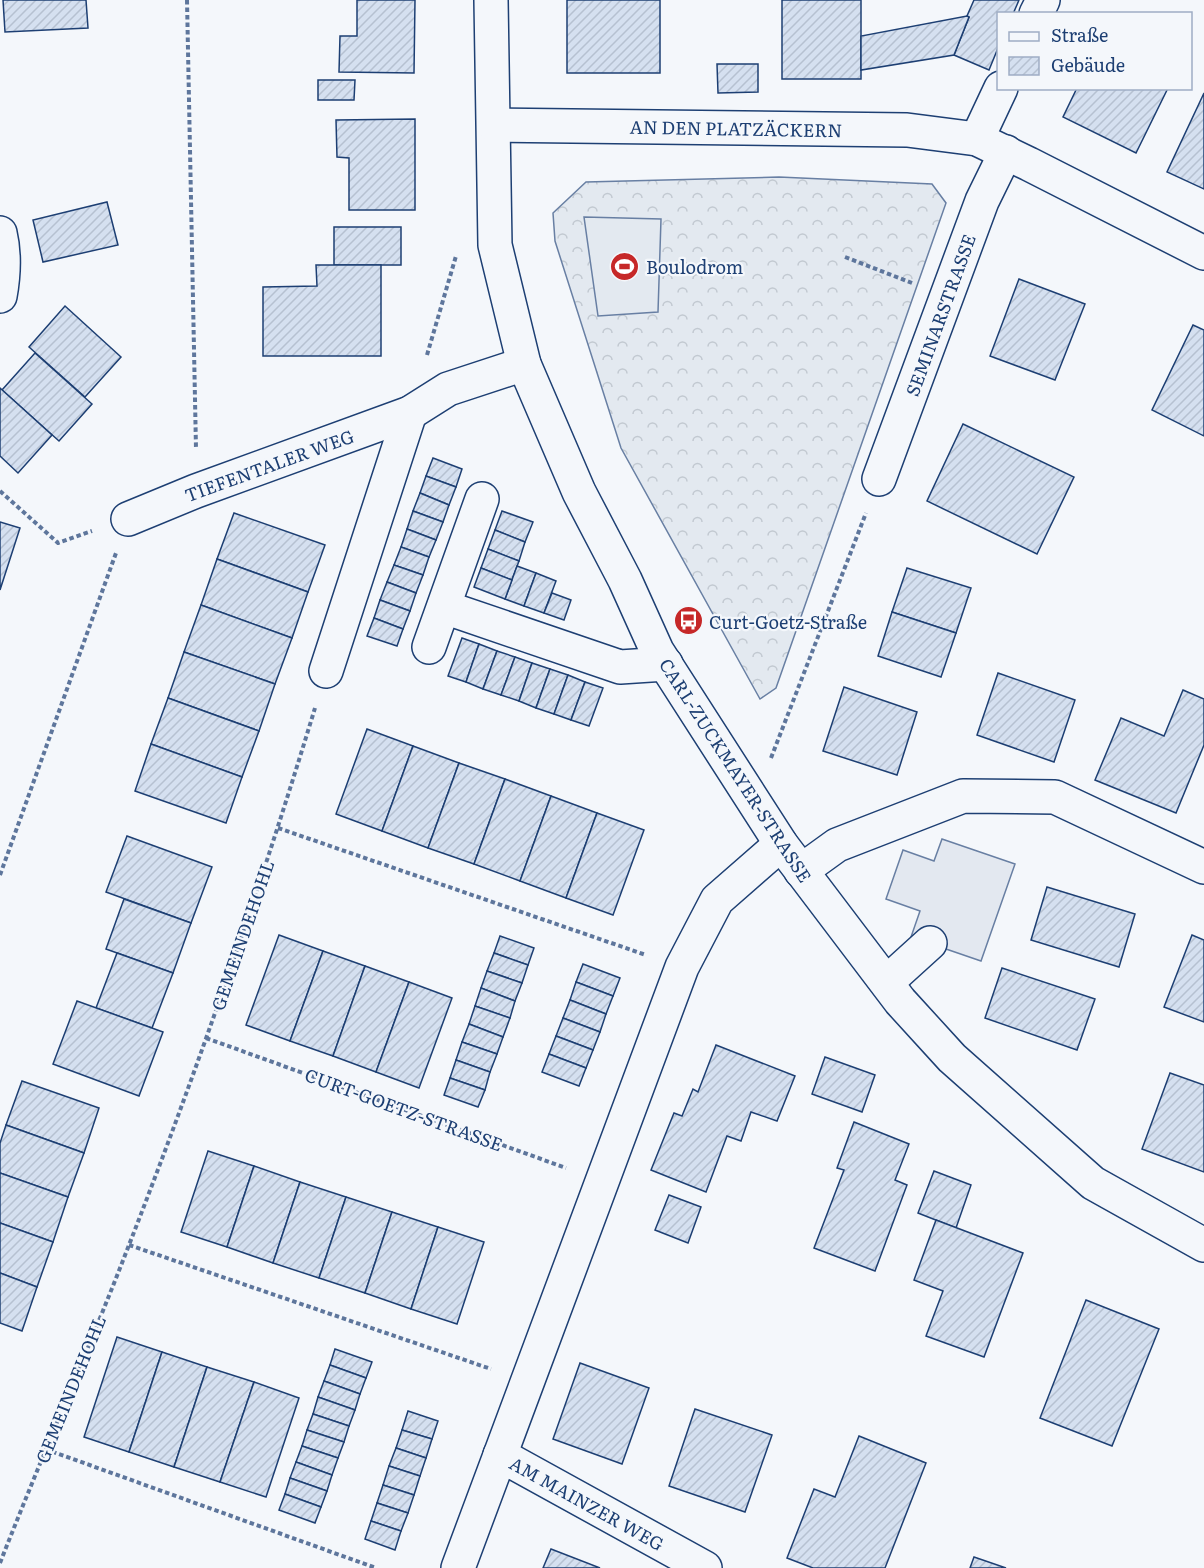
<svg xmlns="http://www.w3.org/2000/svg" width="1204" height="1568" font-family="Literata,serif">
  <style>
    .forest { fill: url(#forest-crowns); stroke: #687fa3; stroke-width: 1.5 }
    .garden { fill: #e3e9f0; stroke: #687fa3; stroke-width: 1.5 }
    .parking { fill: #e3e8f0; stroke: #687fa3; stroke-width: 1.5 }
    .building { fill: url(#building-hatch); stroke: #1d3f73; stroke-width: 1.5 }
    .lines { fill: none; stroke-linecap: round; stroke-linejoin: round }
    .minor-casing { stroke: #1d3f73; stroke-width: 36 }
    .path { stroke: #5e769c; stroke-width: 4; stroke-dasharray: 4.5 3; stroke-linecap: butt }
    .minor { stroke: #f4f7fb; stroke-width: 33 }
    .labels { text-anchor: middle; dominant-baseline: central; stroke-width: 4.5; stroke-linejoin: round; paint-order: stroke }
    .street-label { font-size: 18px; fill: #1d3f73; stroke: #f4f7fb }
    .poi-label { font-size: 18px; fill: #1d3f73; stroke: #f4f7fb; text-anchor: start }
  </style>
  <defs>
    <pattern id="forest-crowns" width="20" height="18" patternUnits="userSpaceOnUse" patternTransform="scale(1.5)"><rect width="20" height="18" fill="#e3e9f0"/><path d="M2 6a3 3 0 1 1 6 0M12 15a3 3 0 1 1 6 0" fill="none" stroke="#c2c9d1"/></pattern>
    <pattern id="building-hatch" width="6" height="6" patternUnits="userSpaceOnUse" patternTransform="scale(1.5)"><rect width="6" height="6" fill="#d5e0f0"/><path d="M-1 1l2-2M0 6l6-6M5 7l2-2" fill="none" stroke="#b6c1d1"/></pattern>
  </defs>
  <rect width="100%" height="100%" fill="#f4f7fb"/>
  <path class="forest" d="M779,177L932,184L946,203L776,688L760,699L621,448L555,241L553,213L586,182Z"/>
  <path class="garden" d="M584,217L661,219L658,312L598,316Z"/>
  <path class="parking" d="M942,839L1015,864L981,961L911,937L920,911L886,899L903,850L934,861Z"/>
  <g class="building">
    <path d="M3,0H86L88,28L5,32Z"/>
    <path d="M357,0H415L414,73L339,72L340,36H357Z"/>
    <rect x="567" y="0" width="93" height="73"/>
    <rect x="782" y="0" width="79" height="79"/>
    <path d="M974,0H1019L1013,14H998V48L989,70L954,55L969,17L967,16Z"/>
    <path d="M967,16L969,17L954,55L861,70V36Z"/>
    <path d="M717,64H758V92L718,93Z"/>
    <path d="M318,80H355L354,100H318Z"/>
    <path d="M1077,88H1168L1136,153L1063,117Z"/>
    <path d="M1204,93V189L1167,172Z"/>
    <path d="M415,119V210H349V158L337,157L336,120Z"/>
    <path d="M107,202L118,245L43,262L33,220Z"/>
    <rect x="334" y="227" width="67" height="38"/>
    <path d="M316,265H381V356H263V287L317,286Z"/>
    <path d="M1019,279L1085,304L1055,380L990,356Z"/>
    <path d="M65,306L121,357L85,397L29,347Z"/>
    <path d="M1193,325L1204,330V436L1152,410Z"/>
    <path d="M35,353L92,404L59,441L2,390Z"/>
    <path d="M0,388L52,435L18,473L0,456Z"/>
    <path d="M963,424L1074,477L1037,554L927,501Z"/>
    <path d="M433,458L462,469L456,487L426,476Z"/>
    <path d="M426,476L456,487L449,505L420,493Z"/>
    <path d="M420,493L449,505L443,522L413,511Z"/>
    <path d="M413,511L443,522L436,540L407,529Z"/>
    <path d="M502,511L533,522L525,542L495,530Z"/>
    <path d="M234,513L325,545L308,592L217,559Z"/>
    <path d="M0,522L20,528L0,590Z"/>
    <path d="M407,529L436,540L429,557L401,547Z"/>
    <path d="M495,530L525,542L519,561L488,549Z"/>
    <path d="M401,547L429,557L423,575L394,565Z"/>
    <path d="M488,549L519,561L512,580L481,568Z"/>
    <path d="M217,559L308,592L292,638L201,605Z"/>
    <path d="M394,565L423,575L416,593L387,582Z"/>
    <path d="M517,566L536,573L524,606L505,599Z"/>
    <path d="M481,568L512,580L505,599L474,587Z"/>
    <path d="M907,568L971,588L956,633L892,612Z"/>
    <path d="M536,573L556,581L544,613L524,606Z"/>
    <path d="M387,582L416,593L410,611L380,600Z"/>
    <path d="M552,593L571,600L564,620L544,613Z"/>
    <path d="M380,600L410,611L403,629L374,618Z"/>
    <path d="M201,605L292,638L275,684L184,652Z"/>
    <path d="M892,612L956,633L941,677L878,656Z"/>
    <path d="M374,618L403,629L397,646L367,636Z"/>
    <path d="M462,638L479,644L466,682L448,676Z"/>
    <path d="M479,644L497,651L483,689L466,682Z"/>
    <path d="M497,651L515,657L501,695L483,689Z"/>
    <path d="M184,652L275,684L259,731L168,698Z"/>
    <path d="M515,657L532,663L519,701L501,695Z"/>
    <path d="M532,663L550,669L536,708L519,701Z"/>
    <path d="M550,669L568,675L554,714L536,708Z"/>
    <path d="M998,673L1075,700L1054,762L977,735Z"/>
    <path d="M568,675L585,682L571,720L554,714Z"/>
    <path d="M585,682L603,688L589,726L571,720Z"/>
    <path d="M844,687L917,712L897,775L823,751Z"/>
    <path d="M1183,690L1204,699V745L1176,813L1095,780L1121,718L1164,736Z"/>
    <path d="M168,698L259,731L242,777L151,744Z"/>
    <path d="M367,729L413,746L382,831L336,814Z"/>
    <path d="M151,744L242,777L226,823L135,791Z"/>
    <path d="M413,746L459,763L428,848L382,831Z"/>
    <path d="M459,763L505,779L474,864L428,848Z"/>
    <path d="M505,779L551,796L520,881L474,864Z"/>
    <path d="M551,796L597,813L566,898L520,881Z"/>
    <path d="M597,813L644,830L613,915L566,898Z"/>
    <path d="M127,836L212,867L191,923L106,892Z"/>
    <path d="M1047,887L1135,914L1119,967L1031,940Z"/>
    <path d="M124,899L191,923L173,973L106,949Z"/>
    <path d="M279,935L323,951L290,1041L246,1025Z"/>
    <path d="M1192,935L1204,940V1022L1164,1007Z"/>
    <path d="M500,936L534,948L528,965L494,953Z"/>
    <path d="M323,951L365,966L333,1056L290,1041Z"/>
    <path d="M117,953L173,973L152,1028L96,1008Z"/>
    <path d="M494,953L528,965L522,983L487,971Z"/>
    <path d="M583,964L620,978L613,996L576,982Z"/>
    <path d="M365,966L409,982L376,1072L333,1056Z"/>
    <path d="M1002,968L1095,999L1077,1050L985,1018Z"/>
    <path d="M487,971L522,983L515,1001L481,988Z"/>
    <path d="M409,982L452,998L419,1088L376,1072Z"/>
    <path d="M576,982L613,996L606,1014L570,1000Z"/>
    <path d="M481,988L515,1001L510,1018L475,1006Z"/>
    <path d="M570,1000L606,1014L600,1032L563,1018Z"/>
    <path d="M77,1001L163,1032L139,1096L53,1064Z"/>
    <path d="M475,1006L510,1018L503,1037L469,1024Z"/>
    <path d="M563,1018L600,1032L593,1050L556,1036Z"/>
    <path d="M469,1024L503,1037L497,1054L462,1042Z"/>
    <path d="M556,1036L593,1050L586,1068L549,1054Z"/>
    <path d="M462,1042L497,1054L490,1072L456,1060Z"/>
    <path d="M716,1045L795,1076L777,1121L751,1112L741,1141L727,1136L706,1192L651,1170L674,1113L682,1116L693,1089L698,1092Z"/>
    <path d="M549,1054L586,1068L579,1086L542,1072Z"/>
    <path d="M825,1057L875,1075L862,1112L812,1094Z"/>
    <path d="M456,1060L490,1072L485,1090L450,1078Z"/>
    <path d="M1170,1073L1204,1085V1172L1142,1149Z"/>
    <path d="M450,1078L485,1090L478,1107L444,1095Z"/>
    <path d="M22,1081L99,1108L84,1153L6,1125Z"/>
    <path d="M854,1122L909,1144L895,1180L907,1185L875,1271L814,1248L844,1170L837,1168Z"/>
    <path d="M6,1125L84,1153L68,1197L0,1173V1143Z"/>
    <path d="M208,1151L254,1166L227,1247L181,1232Z"/>
    <path d="M254,1166L300,1182L273,1263L227,1247Z"/>
    <path d="M934,1171L971,1185L956,1228L918,1213Z"/>
    <path d="M0,1173L68,1197L53,1242L0,1223Z"/>
    <path d="M300,1182L346,1197L319,1278L273,1263Z"/>
    <path d="M669,1195L701,1207L688,1243L655,1230Z"/>
    <path d="M346,1197L392,1212L365,1293L319,1278Z"/>
    <path d="M392,1212L438,1227L411,1309L365,1293Z"/>
    <path d="M936,1220L1023,1253L984,1357L926,1336L943,1291L914,1280Z"/>
    <path d="M0,1223L53,1242L37,1287L0,1273Z"/>
    <path d="M438,1227L484,1242L457,1324L411,1309Z"/>
    <path d="M0,1273L37,1287L22,1331L0,1323Z"/>
    <path d="M1086,1300L1159,1329L1112,1446L1040,1418Z"/>
    <path d="M117,1337L162,1352L129,1452L84,1437Z"/>
    <path d="M335,1349L372,1362L366,1378L330,1365Z"/>
    <path d="M162,1352L207,1367L174,1467L129,1452Z"/>
    <path d="M580,1363L649,1388L622,1464L553,1439Z"/>
    <path d="M330,1365L366,1378L360,1394L324,1381Z"/>
    <path d="M207,1367L254,1382L220,1482L174,1467Z"/>
    <path d="M324,1381L360,1394L355,1410L318,1397Z"/>
    <path d="M254,1382L299,1398L266,1497L220,1482Z"/>
    <path d="M318,1397L355,1410L349,1426L313,1414Z"/>
    <path d="M695,1409L772,1435L745,1512L669,1486Z"/>
    <path d="M408,1411L438,1421L432,1439L402,1430Z"/>
    <path d="M313,1414L349,1426L344,1442L307,1430Z"/>
    <path d="M307,1430L344,1442L338,1458L302,1446Z"/>
    <path d="M402,1430L432,1439L426,1458L396,1448Z"/>
    <path d="M859,1436L926,1463L885,1568H813L787,1558L814,1489L835,1497Z"/>
    <path d="M302,1446L338,1458L332,1475L296,1462Z"/>
    <path d="M396,1448L426,1458L420,1476L389,1466Z"/>
    <path d="M296,1462L332,1475L327,1491L290,1478Z"/>
    <path d="M389,1466L420,1476L414,1495L383,1485Z"/>
    <path d="M290,1478L327,1491L321,1507L285,1494Z"/>
    <path d="M383,1485L414,1495L408,1513L377,1503Z"/>
    <path d="M285,1494L321,1507L315,1523L279,1510Z"/>
    <path d="M377,1503L408,1513L401,1531L371,1521Z"/>
    <path d="M371,1521L401,1531L395,1550L365,1539Z"/>
    <path d="M551,1549L600,1568H543Z"/>
    <path d="M974,1557L1006,1568H970Z"/>
  </g>
  <g class="lines">
    <defs>
      <g id="minor">
        <path d="M491,0L495,245L524,364L579,492L625,580L657,651L781,844L900,1001L952,1058L1093,1183L1204,1245"/>
        <path d="M1036,14L1043,0"/>
        <path d="M494,125L907,130L977,139L1029,164L1204,253"/>
        <path d="M977,139L1001,88"/>
        <path d="M0,233C5,254 4,274 0,296"/>
        <path d="M879,479L982,201L1006,152"/>
        <path d="M128,519L196,491L410,413L448,389L524,364"/>
        <path d="M444,607L620,667L666,664"/>
        <path d="M429,647L482,499"/>
        <path d="M326,671L410,413"/>
        <path d="M801,871L837,845L963,796L1055,797L1204,867"/>
        <path d="M887,982L930,943"/>
        <path d="M500,1455L705,1568"/>
        <path d="M458,1568L682,967L717,900L781,844"/>
      </g>
    </defs>
    <use href="#minor" class="minor-casing"/>
    <g class="path">
      <path d="M187,0L196,449"/>
      <path d="M845,257L912,283"/>
      <path d="M427,355L456,256"/>
      <path d="M0,491L58,543L92,531"/>
      <path d="M771,758L866,513"/>
      <path d="M278,828L646,955"/>
      <path d="M0,875L116,553"/>
      <path d="M206,1038L566,1168"/>
      <path d="M129,1245L491,1369"/>
      <path d="M45,1449L376,1568"/>
      <path d="M0,1563C42,1456 88,1351 129,1245C198,1068 260,889 315,708"/>
    </g>
    <use href="#minor" class="minor"/>
  </g>
  <defs>
    <symbol id="stadium-disc" viewBox="-11 -11 22 22"><circle r="9.5" fill="#c62828" stroke="#f4f7fb"/><path d="M0-5a6.5 5 0 1 0 0 10a6.5 5 0 1 0 0-10ZM-3.5-1.8h7v3.6h-7Z" fill="#fff"/></symbol>
    <symbol id="bus-disc" viewBox="-11 -11 22 22"><circle r="9.5" fill="#c62828" stroke="#f4f7fb"/><path d="M-5-6H5V4H4V6H2V4H-2V6H-4V4H-5ZM-3.5-4V0h7V-4ZM-3.5 1.2v1.5H-2V1.2ZM2 1.2v1.5H3.5V1.2Z" fill="#fff"/></symbol>
  </defs>
  <g fill-rule="evenodd">
    <use href="#stadium-disc" x="608" y="250" width="33" height="33"/>
    <use href="#bus-disc" x="672" y="604" width="33" height="33"/>
  </g>
  <g class="labels">
    <g class="street-label">
      <text transform="translate(736 128) rotate(1)">AN DEN PLATZÄCKERN</text>
      <text transform="translate(940 315) rotate(-70)">SEMINARSTRASSE</text>
      <text transform="translate(269 465) rotate(-20)">TIEFENTALER WEG</text>
      <text transform="translate(736 770) rotate(57)">CARL-ZUCKMAYER-STRASSE</text>
      <text transform="translate(242 935) rotate(-71)">GEMEINDEHOHL</text>
      <text transform="translate(404 1109) rotate(20)">CURT-GOETZ-STRASSE</text>
      <text transform="translate(70 1389) rotate(-68)">GEMEINDEHOHL</text>
      <text transform="translate(587 1503) rotate(29)">AM MAINZER WEG</text>
    </g>
    <g class="poi-label">
      <text x="646" y="266">Boulodrom</text>
      <text x="709" y="621">Curt-Goetz-Straße</text>
    </g>
  </g>
  <rect x="997" y="12" width="195" height="78" fill="#f4f7fb" stroke="#9eadc5" stroke-width="1.5"/>
  <rect x="1009" y="32" width="30" height="9" fill="#f4f7fb" stroke="#9eadc5" stroke-width="1.5"/>
  <text x="1051" y="42" font-size="18" fill="#1d3f73">Straße</text>
  <rect x="1009" y="57" width="30" height="18" fill="url(#building-hatch)" stroke="#9eadc5" stroke-width="1.5"/>
  <text x="1051" y="72" font-size="18" fill="#1d3f73">Gebäude</text>
</svg>
